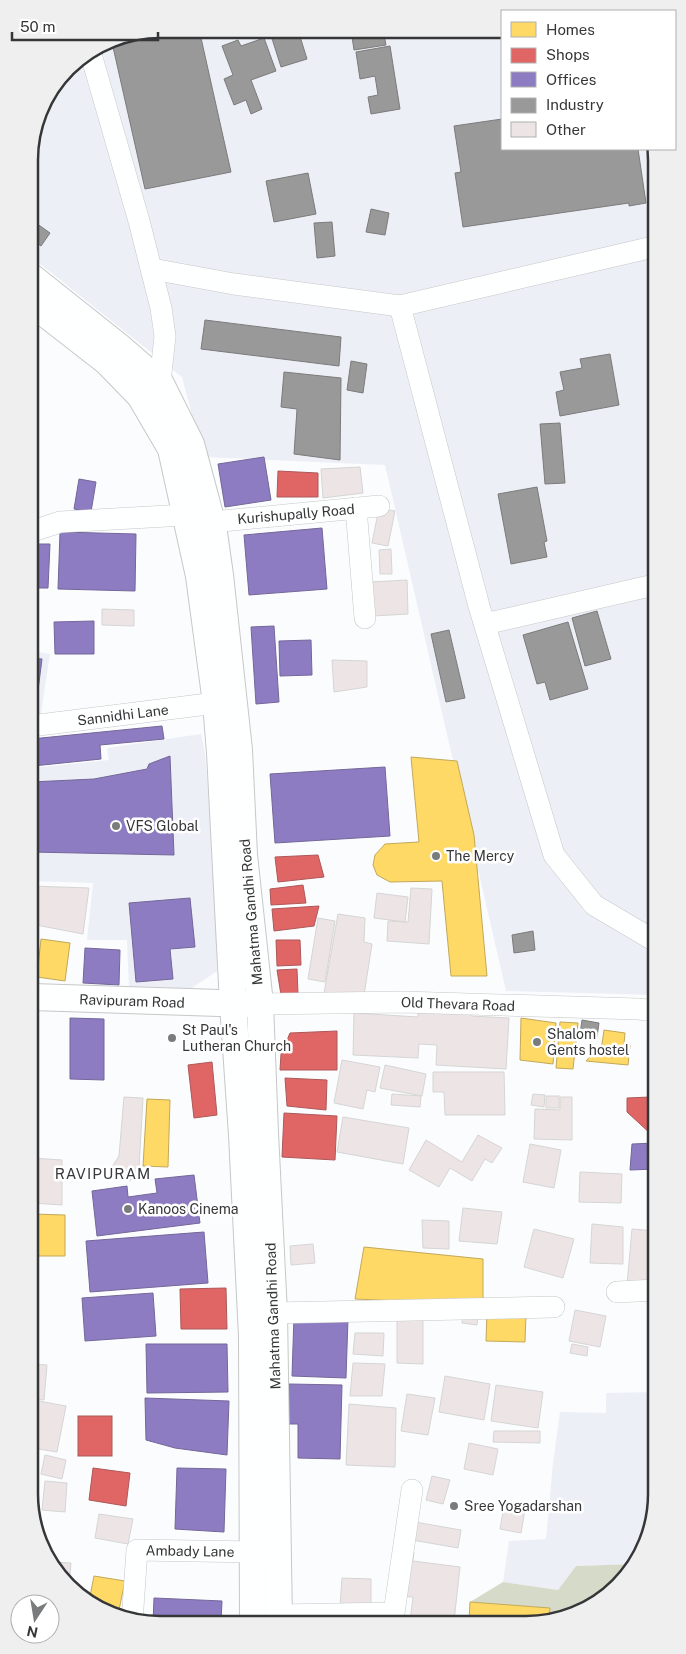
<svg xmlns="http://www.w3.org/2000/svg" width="686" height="1654" font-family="'Public Sans',sans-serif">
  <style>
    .built { fill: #eceff6 }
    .forest { fill: #d6dbc9 }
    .homes { fill: #ffd966; stroke: #c2a858 }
    .shops { fill: #e06666; stroke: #ad5858 }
    .offices { fill: #8e7cc3; stroke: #736799 }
    .industry { fill: #999; stroke: #7b7b7c }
    .building { fill: #ede5e5; stroke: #d6d5d5 }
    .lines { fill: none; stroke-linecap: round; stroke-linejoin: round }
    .minor-casing { stroke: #c6c7c9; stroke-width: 22 }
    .major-casing { stroke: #c6c7c9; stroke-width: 28 }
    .minor { stroke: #feffff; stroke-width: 21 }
    .major { stroke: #feffff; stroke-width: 26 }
    .poi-dot { fill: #7a7b7d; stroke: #fff; stroke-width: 2 }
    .labels { text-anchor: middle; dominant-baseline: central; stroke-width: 5; stroke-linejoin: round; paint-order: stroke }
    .street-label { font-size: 14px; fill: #353638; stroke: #fff }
    .poi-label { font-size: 14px; fill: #353638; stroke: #fff; text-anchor: start }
    .neighbourhood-label { font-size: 15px; letter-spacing: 1px; fill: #37393c; stroke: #fff }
    .rim { fill: none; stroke: #353638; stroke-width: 2.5 }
  </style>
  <rect width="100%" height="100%" fill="#fbfcfe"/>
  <g class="built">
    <path d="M160,29L502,31V149H653L655,995L506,991L385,465L203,457L182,377L29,255V151L42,102L73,61L110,39Z"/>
    <path d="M31,651L50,654L40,720H31Z"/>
    <path d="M201,734L205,753L215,884L217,971L192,988H129L127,940H87L93,883L31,881V768L109,760L107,748Z"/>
    <path d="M657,1392V1503L647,1544L635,1564L576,1566L558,1590L503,1582L509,1541L546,1539L553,1463L560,1412L606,1413V1393Z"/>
  </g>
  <path class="forest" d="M635,1564L625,1580L560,1621H549L550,1608L470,1602L503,1582L558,1590L576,1566Z"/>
  <g class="homes">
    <path d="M411,757L457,761L474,835L487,976H451L442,881L390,882L377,875L373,865L375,855L385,844L419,842Z"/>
    <path d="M41,939L70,943L65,981L37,977Z"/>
    <path d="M521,1018L556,1023L553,1064L520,1060Z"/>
    <path d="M560,1022L578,1023L573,1069L556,1068Z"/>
    <path d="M604,1030L625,1033L624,1044L630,1045L628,1065L586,1061L602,1044Z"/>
    <path d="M147,1099L170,1100L168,1167L143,1166Z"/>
    <path d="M32,1214L65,1215V1256H32Z"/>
    <path d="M364,1247L483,1259V1299L467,1304L355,1299Z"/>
    <path d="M487,1312L526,1314L525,1342L486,1341Z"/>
    <path d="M94,1576L125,1581L118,1615L89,1601Z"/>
    <path d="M470,1602L550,1608L549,1621H469Z"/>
  </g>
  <g class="shops">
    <path d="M278,471L318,473V497H277Z"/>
    <path d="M318,855L324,877L278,882L275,857Z"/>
    <path d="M303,885L306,903L271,905L270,889Z"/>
    <path d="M319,906L314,926L274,931L272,909Z"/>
    <path d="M276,940H300L301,965L277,966Z"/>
    <path d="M297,969L298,994L281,995L277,970Z"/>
    <path d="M337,1031V1070H280L281,1054L290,1033Z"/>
    <path d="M212,1062L217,1115L194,1118L188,1065Z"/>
    <path d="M285,1078L327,1080L326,1110L287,1106Z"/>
    <path d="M650,1097L652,1135L627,1112V1098Z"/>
    <path d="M284,1113L337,1116L335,1160L282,1157Z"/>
    <path d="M226,1288L227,1329H181L180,1289Z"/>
    <rect x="78" y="1416" width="34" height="40"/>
    <path d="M93,1468L130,1473L126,1506L89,1500Z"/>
  </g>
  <g class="offices">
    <path d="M264,457L271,500L225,507L218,464Z"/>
    <path d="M79,479L96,482L91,512L74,509Z"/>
    <path d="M322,528L327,589L249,595L244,535Z"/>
    <path d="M60,532L136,534L135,591L58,589Z"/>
    <path d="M30,544H50L48,588H30Z"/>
    <path d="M94,621V654H55L54,622Z"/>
    <path d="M274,626L279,702L256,704L251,627Z"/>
    <path d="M311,640L312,675L280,676L279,641Z"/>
    <path d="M31,658L42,659L35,714H31Z"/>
    <path d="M162,726L164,739L100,745L101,759L33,766L31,739Z"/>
    <path d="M170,756L174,855L31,852V782L94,779L147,769L149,764Z"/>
    <path d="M385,767L390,836L275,843L270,774Z"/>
    <path d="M190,898L195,947L170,949L173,979L136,982L129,903Z"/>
    <path d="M85,948L120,950L119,985L83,983Z"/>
    <path d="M70,1018L104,1019V1080L70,1079Z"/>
    <path d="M656,1143V1169L630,1170L632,1144Z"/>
    <path d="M194,1175L200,1223L97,1236L92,1191L127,1186L128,1197L157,1193L155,1179Z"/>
    <path d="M204,1232L208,1283L90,1292L86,1241Z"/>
    <path d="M153,1293L156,1336L85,1341L82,1298Z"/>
    <path d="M294,1316L348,1318L346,1378L292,1376Z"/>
    <path d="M146,1344H227L228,1392L147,1393Z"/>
    <path d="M289,1384L342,1385L340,1459L298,1458V1424H289Z"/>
    <path d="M145,1398L229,1401L227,1455L175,1448L146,1440Z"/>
    <path d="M177,1468L226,1469L224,1532L175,1529Z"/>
    <path d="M154,1598L222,1601L221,1622L153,1623Z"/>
  </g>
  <g class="industry">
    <path d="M160,29H199L231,172L145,189L111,38Z"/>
    <path d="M269,29L298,30L307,59L281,67Z"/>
    <path d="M351,30H383L386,45L354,50Z"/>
    <path d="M264,38L276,71L251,80L262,109L251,114L246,100L234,105L224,79L233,75L222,46L238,40L241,46Z"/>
    <path d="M390,46L400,109L371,114L368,97L378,95L375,76L360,79L356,52Z"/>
    <path d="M502,119V149H638L646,203L629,206V203L463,227L455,173L461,172L454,126Z"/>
    <path d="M649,149H653V165Z"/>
    <path d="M308,173L316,214L274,222L266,181Z"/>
    <path d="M371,209L389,213L385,235L366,232Z"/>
    <path d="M29,218L50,233L41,246L29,237Z"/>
    <path d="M332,222L335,256L317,258L314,223Z"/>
    <path d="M205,320L341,337L339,366L201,349Z"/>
    <path d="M610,354L619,405L560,416L556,392L564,390L560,372L582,368L580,359Z"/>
    <path d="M351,361L367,364L363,393L347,390Z"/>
    <path d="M284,372L341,378L340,460L294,454L297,409L281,407Z"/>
    <path d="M560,423L565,483L545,484L540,424Z"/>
    <path d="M537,487L547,541L544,542L547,557L511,564L498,494Z"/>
    <path d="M597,611L611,659L585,666L572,618Z"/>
    <path d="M568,622L588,689L550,700L545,682L537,684L523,635Z"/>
    <path d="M449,630L465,698L446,702L431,634Z"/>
    <path d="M533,931L535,950L514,953L512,935Z"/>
    <path d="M582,1020L599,1023L597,1037L580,1034Z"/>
  </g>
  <g class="building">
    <path d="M360,467L363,493L323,498L321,469Z"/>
    <path d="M379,508L395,511L388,546L372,543Z"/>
    <path d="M391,549L392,574H380L379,550Z"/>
    <path d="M407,580L408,614L373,616L371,582Z"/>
    <path d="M102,609L134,610V626L102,625Z"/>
    <path d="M332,660L367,661V687L334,692Z"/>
    <path d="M31,886L89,888L83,934L31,924Z"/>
    <path d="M411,888L432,889L429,944L387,941L388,921L408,922Z"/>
    <path d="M377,893L408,897L405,922L374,918Z"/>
    <path d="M338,914L365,918L364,942L372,944L364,995L324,993Z"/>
    <path d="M318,918L335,921L325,982L308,979Z"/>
    <path d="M418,1009L471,1012V1016L509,1018L506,1069L436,1065L437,1045L419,1044L418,1058L353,1055L354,1013L418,1017Z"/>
    <path d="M342,1060L380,1067L375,1092L367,1090L363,1109L334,1103Z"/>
    <path d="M385,1065L426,1074L422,1096L380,1088Z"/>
    <path d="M433,1072H504L505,1115H445L444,1092H433Z"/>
    <path d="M32,1076H34L33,1112H32Z"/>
    <path d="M392,1094L421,1096L420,1107L391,1105Z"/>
    <path d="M533,1094L545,1095L544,1107L531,1105Z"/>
    <rect x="546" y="1096" width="13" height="12"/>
    <path d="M124,1097L143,1098L139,1167L130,1181L109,1172L119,1156Z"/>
    <path d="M560,1097H572V1140L534,1139L535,1109L560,1110Z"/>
    <path d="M343,1117L409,1128L403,1164L337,1152Z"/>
    <path d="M478,1135L502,1148L492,1163L485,1159L472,1181L450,1168L439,1187L409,1170L426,1140L462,1162Z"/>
    <path d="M530,1144L561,1150L554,1188L523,1182Z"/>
    <path d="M32,1158L62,1160V1205L32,1203Z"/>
    <path d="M580,1172L622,1174L621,1203L579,1202Z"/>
    <path d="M463,1208L502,1212L497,1244L459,1241Z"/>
    <path d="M422,1220L449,1221V1249L423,1248Z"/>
    <path d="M592,1224L623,1227V1264L590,1263Z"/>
    <path d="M534,1229L574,1239L563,1278L524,1267Z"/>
    <path d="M632,1229L656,1231V1285H627Z"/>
    <path d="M313,1244L315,1263L291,1265L290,1246Z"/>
    <path d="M653,1295H656V1319H651Z"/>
    <path d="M575,1310L606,1316L600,1347L569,1341Z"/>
    <path d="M463,1312L478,1314L477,1325L462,1323Z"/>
    <path d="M397,1314H423V1364L397,1363Z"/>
    <path d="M355,1333H384L383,1356L353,1354Z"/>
    <path d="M572,1344L588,1347L587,1356L570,1353Z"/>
    <path d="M353,1363L385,1364L382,1396H350Z"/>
    <path d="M33,1364L47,1365L44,1400L33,1399Z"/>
    <path d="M445,1376L490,1384L484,1420L439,1412Z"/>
    <path d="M496,1385L543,1392L538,1428L491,1421Z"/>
    <path d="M407,1394L435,1398L428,1435L401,1431Z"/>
    <path d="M33,1400L66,1406L57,1452L33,1448Z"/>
    <path d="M349,1404L396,1408L395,1467L346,1465Z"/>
    <path d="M494,1431H540V1443L493,1442Z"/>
    <path d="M469,1443L498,1449L493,1475L464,1469Z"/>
    <path d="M45,1455L66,1460L62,1479L41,1474Z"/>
    <path d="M432,1476L450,1480L443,1504L426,1500Z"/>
    <path d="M45,1481L67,1483L65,1512L42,1510Z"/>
    <path d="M504,1506L525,1510L521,1533L500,1529Z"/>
    <path d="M99,1514L133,1519L128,1544L95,1538Z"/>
    <path d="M415,1522L461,1530L458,1548L412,1540Z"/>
    <path d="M405,1551L414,1552L413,1561L460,1567L454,1621L410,1622L413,1597L399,1596Z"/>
    <path d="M54,1562L71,1563L69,1586Z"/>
    <path d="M342,1578L371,1579V1607L340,1606Z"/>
  </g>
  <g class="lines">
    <defs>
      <g id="minor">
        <path d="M90,51L139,221L161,308L165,336L160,382"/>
        <path d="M152,269L234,284L400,306L653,247"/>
        <path d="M400,306L479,606L554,855L594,905L655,941"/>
        <path d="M356,508L365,618"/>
        <path d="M212,522L379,506"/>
        <path d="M30,532L60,522L185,515"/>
        <path d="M485,624L654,585"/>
        <path d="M31,726L216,703"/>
        <path d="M260,1004L403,1002L638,1009L656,1011"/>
        <path d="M617,1292L656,1290"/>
        <path d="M274,1313L554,1307"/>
        <path d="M279,1615L394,1613L412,1490"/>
        <path d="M132,1622L137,1550L254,1552"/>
      </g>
      <g id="major">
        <path d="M29,275L122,349L160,382L191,444L213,526L220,575L239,750L244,855L260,1004L265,1133L274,1313L279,1622"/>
        <path d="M30,302L107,362L140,396L171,449L199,576L216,703L220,753L233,1004L242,1135L252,1336L253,1622"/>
        <path d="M32,997L251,1004"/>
      </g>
    </defs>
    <use href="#minor" class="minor-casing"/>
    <use href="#major" class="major-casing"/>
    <use href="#minor" class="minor"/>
    <use href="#major" class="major"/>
  </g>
  <g class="poi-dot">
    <circle cx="116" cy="826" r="5"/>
    <circle cx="436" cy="856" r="5"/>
    <circle cx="172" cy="1038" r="5"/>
    <circle cx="537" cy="1042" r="5"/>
    <circle cx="128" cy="1209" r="5"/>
    <circle cx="454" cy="1506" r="5"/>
  </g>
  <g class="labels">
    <g class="street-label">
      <text transform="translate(296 514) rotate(-5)">Kurishupally Road</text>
      <text transform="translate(123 715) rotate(-7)">Sannidhi Lane</text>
      <text transform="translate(251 912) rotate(-95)">Mahatma Gandhi Road</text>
      <text transform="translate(132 1001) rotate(2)">Ravipuram Road</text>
      <text transform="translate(458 1004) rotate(2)">Old Thevara Road</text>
      <text transform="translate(273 1316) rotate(-92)">Mahatma Gandhi Road</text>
      <text transform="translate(190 1551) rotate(1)">Ambady Lane</text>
    </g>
    <g class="poi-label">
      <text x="126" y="826">VFS Global</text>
      <text x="446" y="856">The Mercy</text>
      <text x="182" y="1030">St Paul's<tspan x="182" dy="16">Lutheran Church</tspan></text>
      <text x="547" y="1034">Shalom<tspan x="547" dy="16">Gents hostel</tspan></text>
      <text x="138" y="1209">Kanoos Cinema</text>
      <text x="464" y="1506">Sree Yogadarshan</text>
    </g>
    <g class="neighbourhood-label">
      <text x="103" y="1173">RAVIPURAM</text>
    </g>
  </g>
  <path d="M0 0H686V1654H0ZM160 38H526A122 122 0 0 1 648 160V1494A122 122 0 0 1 526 1616H160A122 122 0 0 1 38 1494V160A122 122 0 0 1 160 38Z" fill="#efefef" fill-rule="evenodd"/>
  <path class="rim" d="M160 38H526A122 122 0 0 1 648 160V1494A122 122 0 0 1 526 1616H160A122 122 0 0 1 38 1494V160A122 122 0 0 1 160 38Z"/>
  <rect x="501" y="10" width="175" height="140" fill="#ffffff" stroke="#aeafaf"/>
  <rect x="511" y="22" width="25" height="15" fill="#ffd966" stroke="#aeafaf"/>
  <text x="546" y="35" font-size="15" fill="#353638">Homes</text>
  <rect x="511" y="48" width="25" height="15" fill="#e06666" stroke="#aeafaf"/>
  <text x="546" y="60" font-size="15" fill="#353638">Shops</text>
  <rect x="511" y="72" width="25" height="15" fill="#8e7cc3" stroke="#aeafaf"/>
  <text x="546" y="85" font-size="15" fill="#353638">Offices</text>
  <rect x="511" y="98" width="25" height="15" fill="#999999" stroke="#aeafaf"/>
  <text x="546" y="110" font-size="15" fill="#353638">Industry</text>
  <rect x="511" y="122" width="25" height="15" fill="#ede5e5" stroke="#aeafaf"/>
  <text x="546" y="135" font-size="15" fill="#353638">Other</text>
  <g transform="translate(35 1619) rotate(192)"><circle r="24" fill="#ffffff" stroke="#aeafaf"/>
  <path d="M0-4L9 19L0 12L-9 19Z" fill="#7a7b7d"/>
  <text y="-8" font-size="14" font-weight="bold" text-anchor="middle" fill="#353638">N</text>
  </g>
  <path d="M12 32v8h146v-8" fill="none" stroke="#353638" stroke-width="2.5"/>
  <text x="20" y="32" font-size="15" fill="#353638" stroke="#ffffff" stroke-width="4" paint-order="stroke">50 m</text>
</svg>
